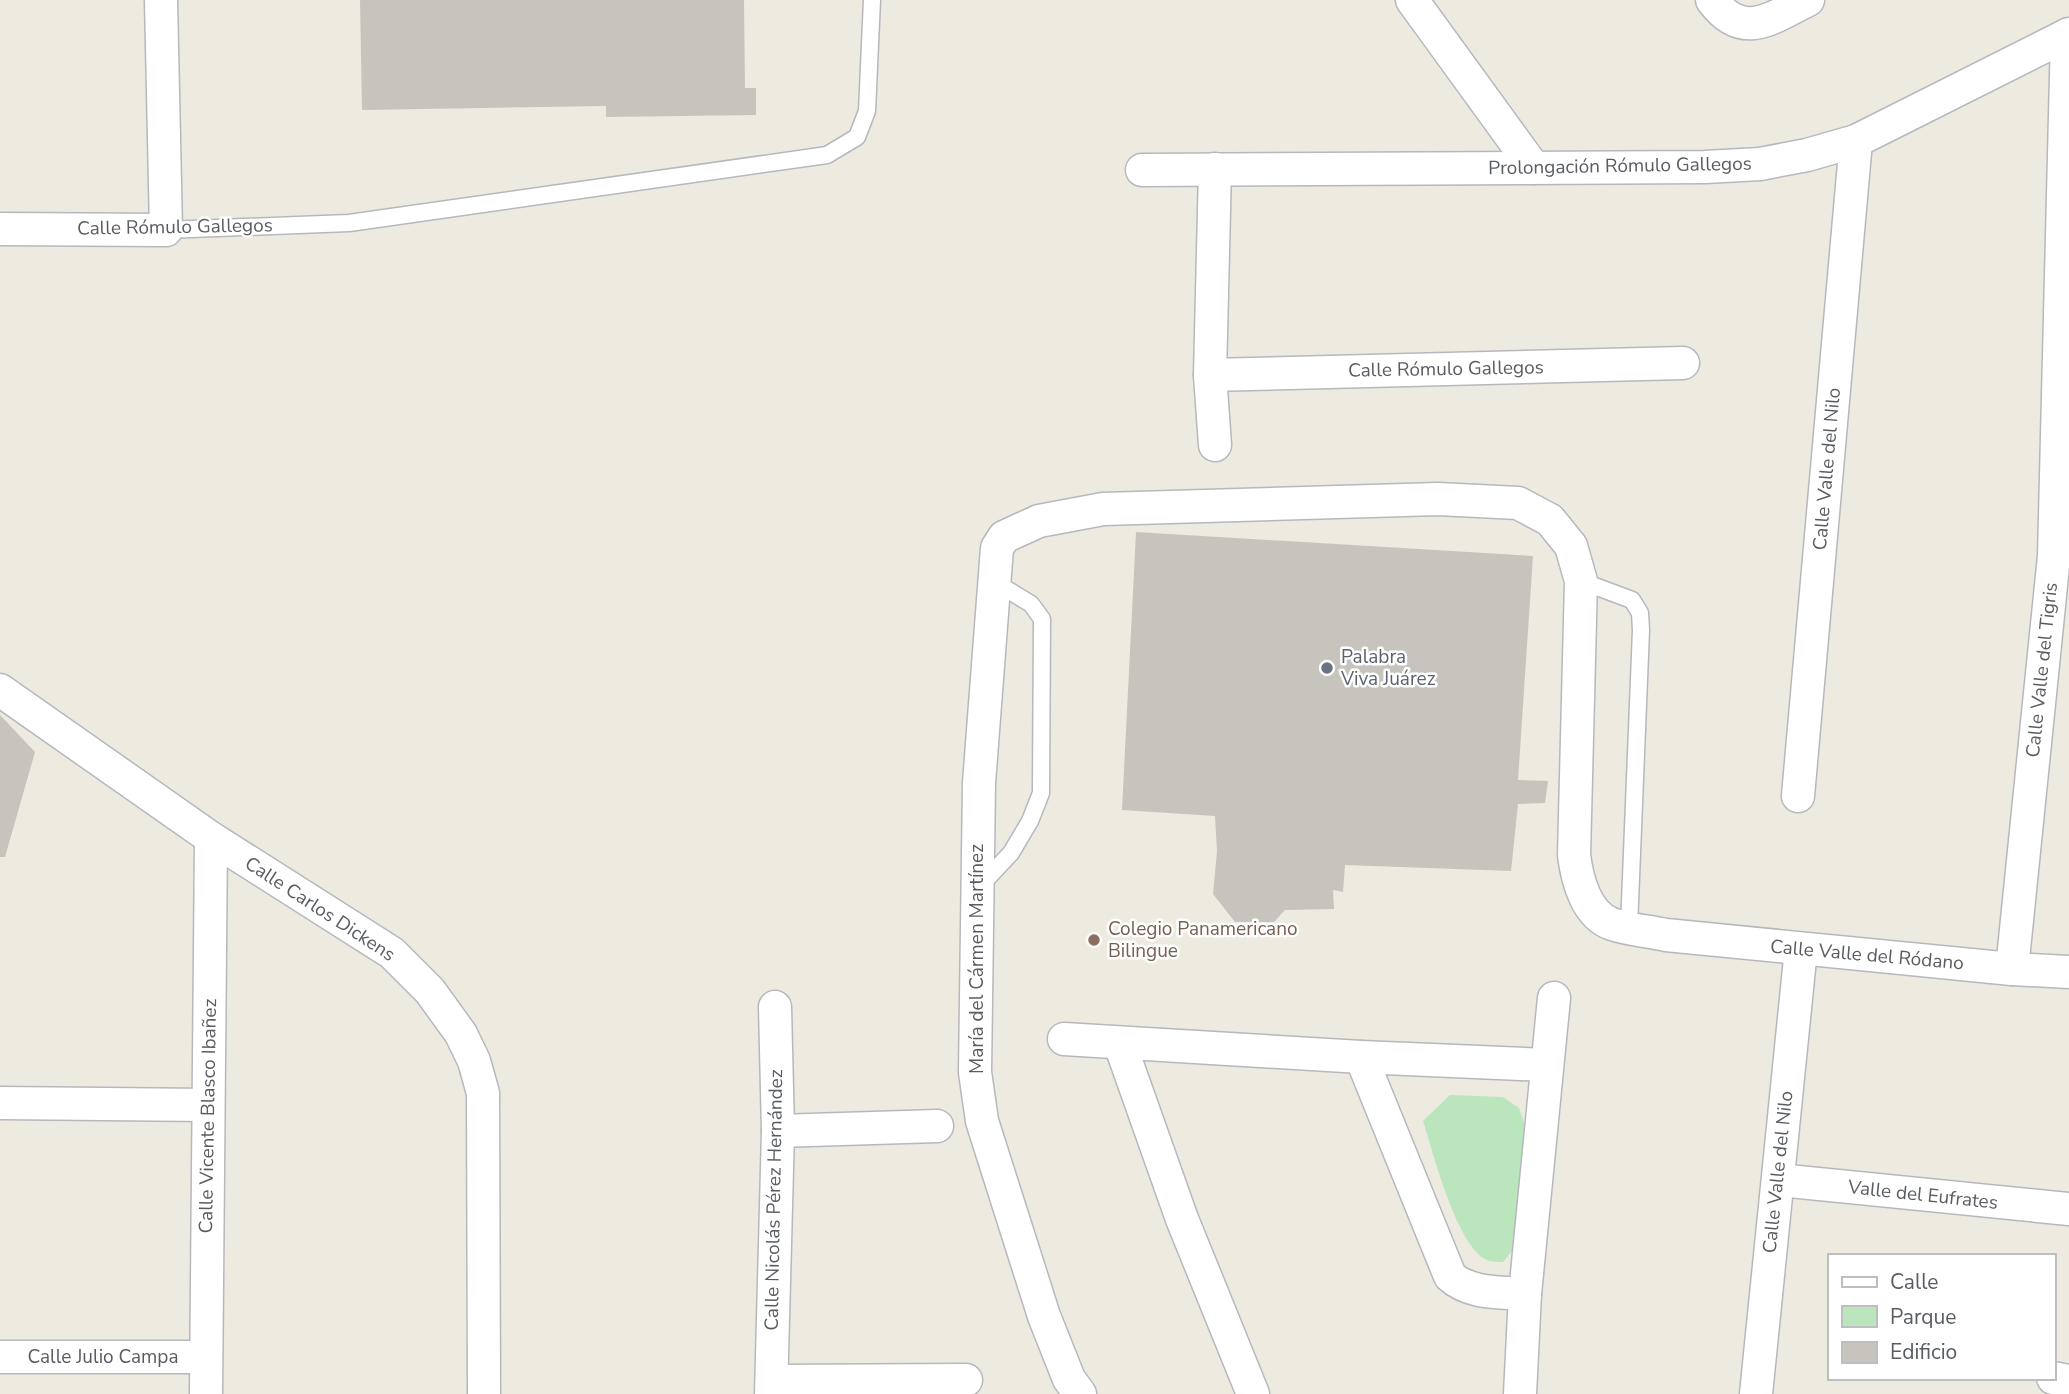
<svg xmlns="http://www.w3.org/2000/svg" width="2069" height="1394" font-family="'Nunito Sans',sans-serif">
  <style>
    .green { fill: #bbe5bd }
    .building { fill: #c7c4bd }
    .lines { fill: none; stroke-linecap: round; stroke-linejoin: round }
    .service-casing { stroke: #b6b8be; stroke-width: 19 }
    .minor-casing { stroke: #b6b8be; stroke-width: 35 }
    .service { stroke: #fff; stroke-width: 16 }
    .minor { stroke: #fff; stroke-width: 32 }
    .worship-dot { fill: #6b7280; stroke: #fff; stroke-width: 2.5 }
    .education-dot { fill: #8d6e63; stroke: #fff; stroke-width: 2.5 }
    .labels { text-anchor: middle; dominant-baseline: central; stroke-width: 5; stroke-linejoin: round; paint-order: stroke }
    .street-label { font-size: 19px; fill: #595d62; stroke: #fff }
    .worship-label { font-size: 19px; fill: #5b616d; stroke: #fff; text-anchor: start }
    .education-label { font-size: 19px; fill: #785e54; stroke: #fff; text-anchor: start }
  </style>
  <rect width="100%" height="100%" fill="#edeae0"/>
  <path class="green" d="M1450,1095L1503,1097L1519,1108L1525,1126L1513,1250L1503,1262C1499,1262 1491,1262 1487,1260C1457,1247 1433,1152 1423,1121Z"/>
  <g class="building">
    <path d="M360,0H744L745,88H756V115L606,117V106L362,110Z"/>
    <path d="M1136,532L1533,556L1518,780L1548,781L1545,803L1518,804L1511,871L1345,865L1343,892L1333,890L1334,909L1285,910L1274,922H1235L1213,894L1217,851L1215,816L1122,810Z"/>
    <path d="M0,715L35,752L5,857H0Z"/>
  </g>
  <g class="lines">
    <defs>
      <g id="service">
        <path d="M166,230L349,223L827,155L857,137L867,111L872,0"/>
        <path d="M1581,581L1632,600L1640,613L1641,630L1629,927"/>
        <path d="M979,887L1011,853L1030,821L1041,793L1042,619L1031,604L995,582"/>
      </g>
      <g id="minor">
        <path d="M1412,0L1534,168"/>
        <path d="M1712,0C1743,42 1771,18 1808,0"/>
        <path d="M1215,169L1210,375L1215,445"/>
        <path d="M1142,170L1705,167L1760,164L1807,155L1856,141L2069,34"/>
        <path d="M0,229L166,230L161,0"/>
        <path d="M1210,375L1683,363"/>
        <path d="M0,690L211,838L392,953L430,991L461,1034L474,1061L483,1093L484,1394"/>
        <path d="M1798,796L1856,141"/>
        <path d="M2012,969L2054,556L2067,35"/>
        <path d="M1064,1039L1361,1057L1546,1065"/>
        <path d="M1120,1044L1182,1219L1253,1394"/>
        <path d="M1361,1057L1450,1276C1469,1294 1500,1292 1525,1294"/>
        <path d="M0,1103L208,1105"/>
        <path d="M778,1131L937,1126"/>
        <path d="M1778,1180L2069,1209"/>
        <path d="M0,1357H206"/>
        <path d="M2053,1378L2069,1381"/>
        <path d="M772,1381L966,1380"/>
        <path d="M206,1394L211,838"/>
        <path d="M771,1394L778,1131L775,1007"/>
        <path d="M1080,1394L1069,1379L1044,1316L982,1121L975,1072L979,783L997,548L1004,537L1039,521L1103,509L1438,499L1518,503L1550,520L1571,546L1581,581L1574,855C1577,879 1586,915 1612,924C1629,930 1649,931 1666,935L2012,969L2069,972"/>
        <path d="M1520,1394L1525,1294L1554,998"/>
        <path d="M1756,1394L1801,949"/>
      </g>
    </defs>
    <use href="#service" class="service-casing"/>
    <use href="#minor" class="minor-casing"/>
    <use href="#service" class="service"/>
    <use href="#minor" class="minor"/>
  </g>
  <circle class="worship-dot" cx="1327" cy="668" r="7"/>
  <circle class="education-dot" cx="1094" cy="940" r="7"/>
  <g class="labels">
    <g class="street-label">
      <text transform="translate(1620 166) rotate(-1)">Prolongación Rómulo Gallegos</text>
      <text transform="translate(175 227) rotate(-1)">Calle Rómulo Gallegos</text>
      <text transform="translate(1446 369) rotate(-1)">Calle Rómulo Gallegos</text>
      <text transform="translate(1827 469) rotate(-85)">Calle Valle del Nilo</text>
      <text transform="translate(2042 670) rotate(-84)">Calle Valle del Tigris</text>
      <text transform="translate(320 909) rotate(33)">Calle Carlos Dickens</text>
      <text transform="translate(1867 955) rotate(5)">Calle Valle del Ródano</text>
      <text transform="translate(977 959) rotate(-90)">María del Cármen Martínez</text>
      <text transform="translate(208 1116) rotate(-89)">Calle Vicente Blasco Ibañez</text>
      <text transform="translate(1778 1172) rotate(-84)">Calle Valle del Nilo</text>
      <text transform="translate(1923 1195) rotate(6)">Valle del Eufrates</text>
      <text transform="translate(774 1200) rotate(-89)">Calle Nicolás Pérez Hernández</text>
      <text x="103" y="1357">Calle Julio Campa</text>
    </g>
    <g class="worship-label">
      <text x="1341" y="657">Palabra<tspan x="1341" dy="22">Viva Juárez</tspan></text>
    </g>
    <g class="education-label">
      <text x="1108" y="929">Colegio Panamericano<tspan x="1108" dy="22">Bilingue</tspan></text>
    </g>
  </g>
  <rect x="1828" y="1254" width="228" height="126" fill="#ffffff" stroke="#bdbec0" stroke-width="2"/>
  <rect x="1842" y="1277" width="35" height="10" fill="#ffffff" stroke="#bdbec0" stroke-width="2"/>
  <text x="1890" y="1289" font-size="21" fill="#595d62">Calle</text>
  <rect x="1842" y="1306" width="35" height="21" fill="#bbe5bd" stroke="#bdbec0" stroke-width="2"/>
  <text x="1890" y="1324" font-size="21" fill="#595d62">Parque</text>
  <rect x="1842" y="1342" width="35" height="21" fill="#c7c4bd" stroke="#bdbec0" stroke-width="2"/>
  <text x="1890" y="1359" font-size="21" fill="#595d62">Edificio</text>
</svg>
